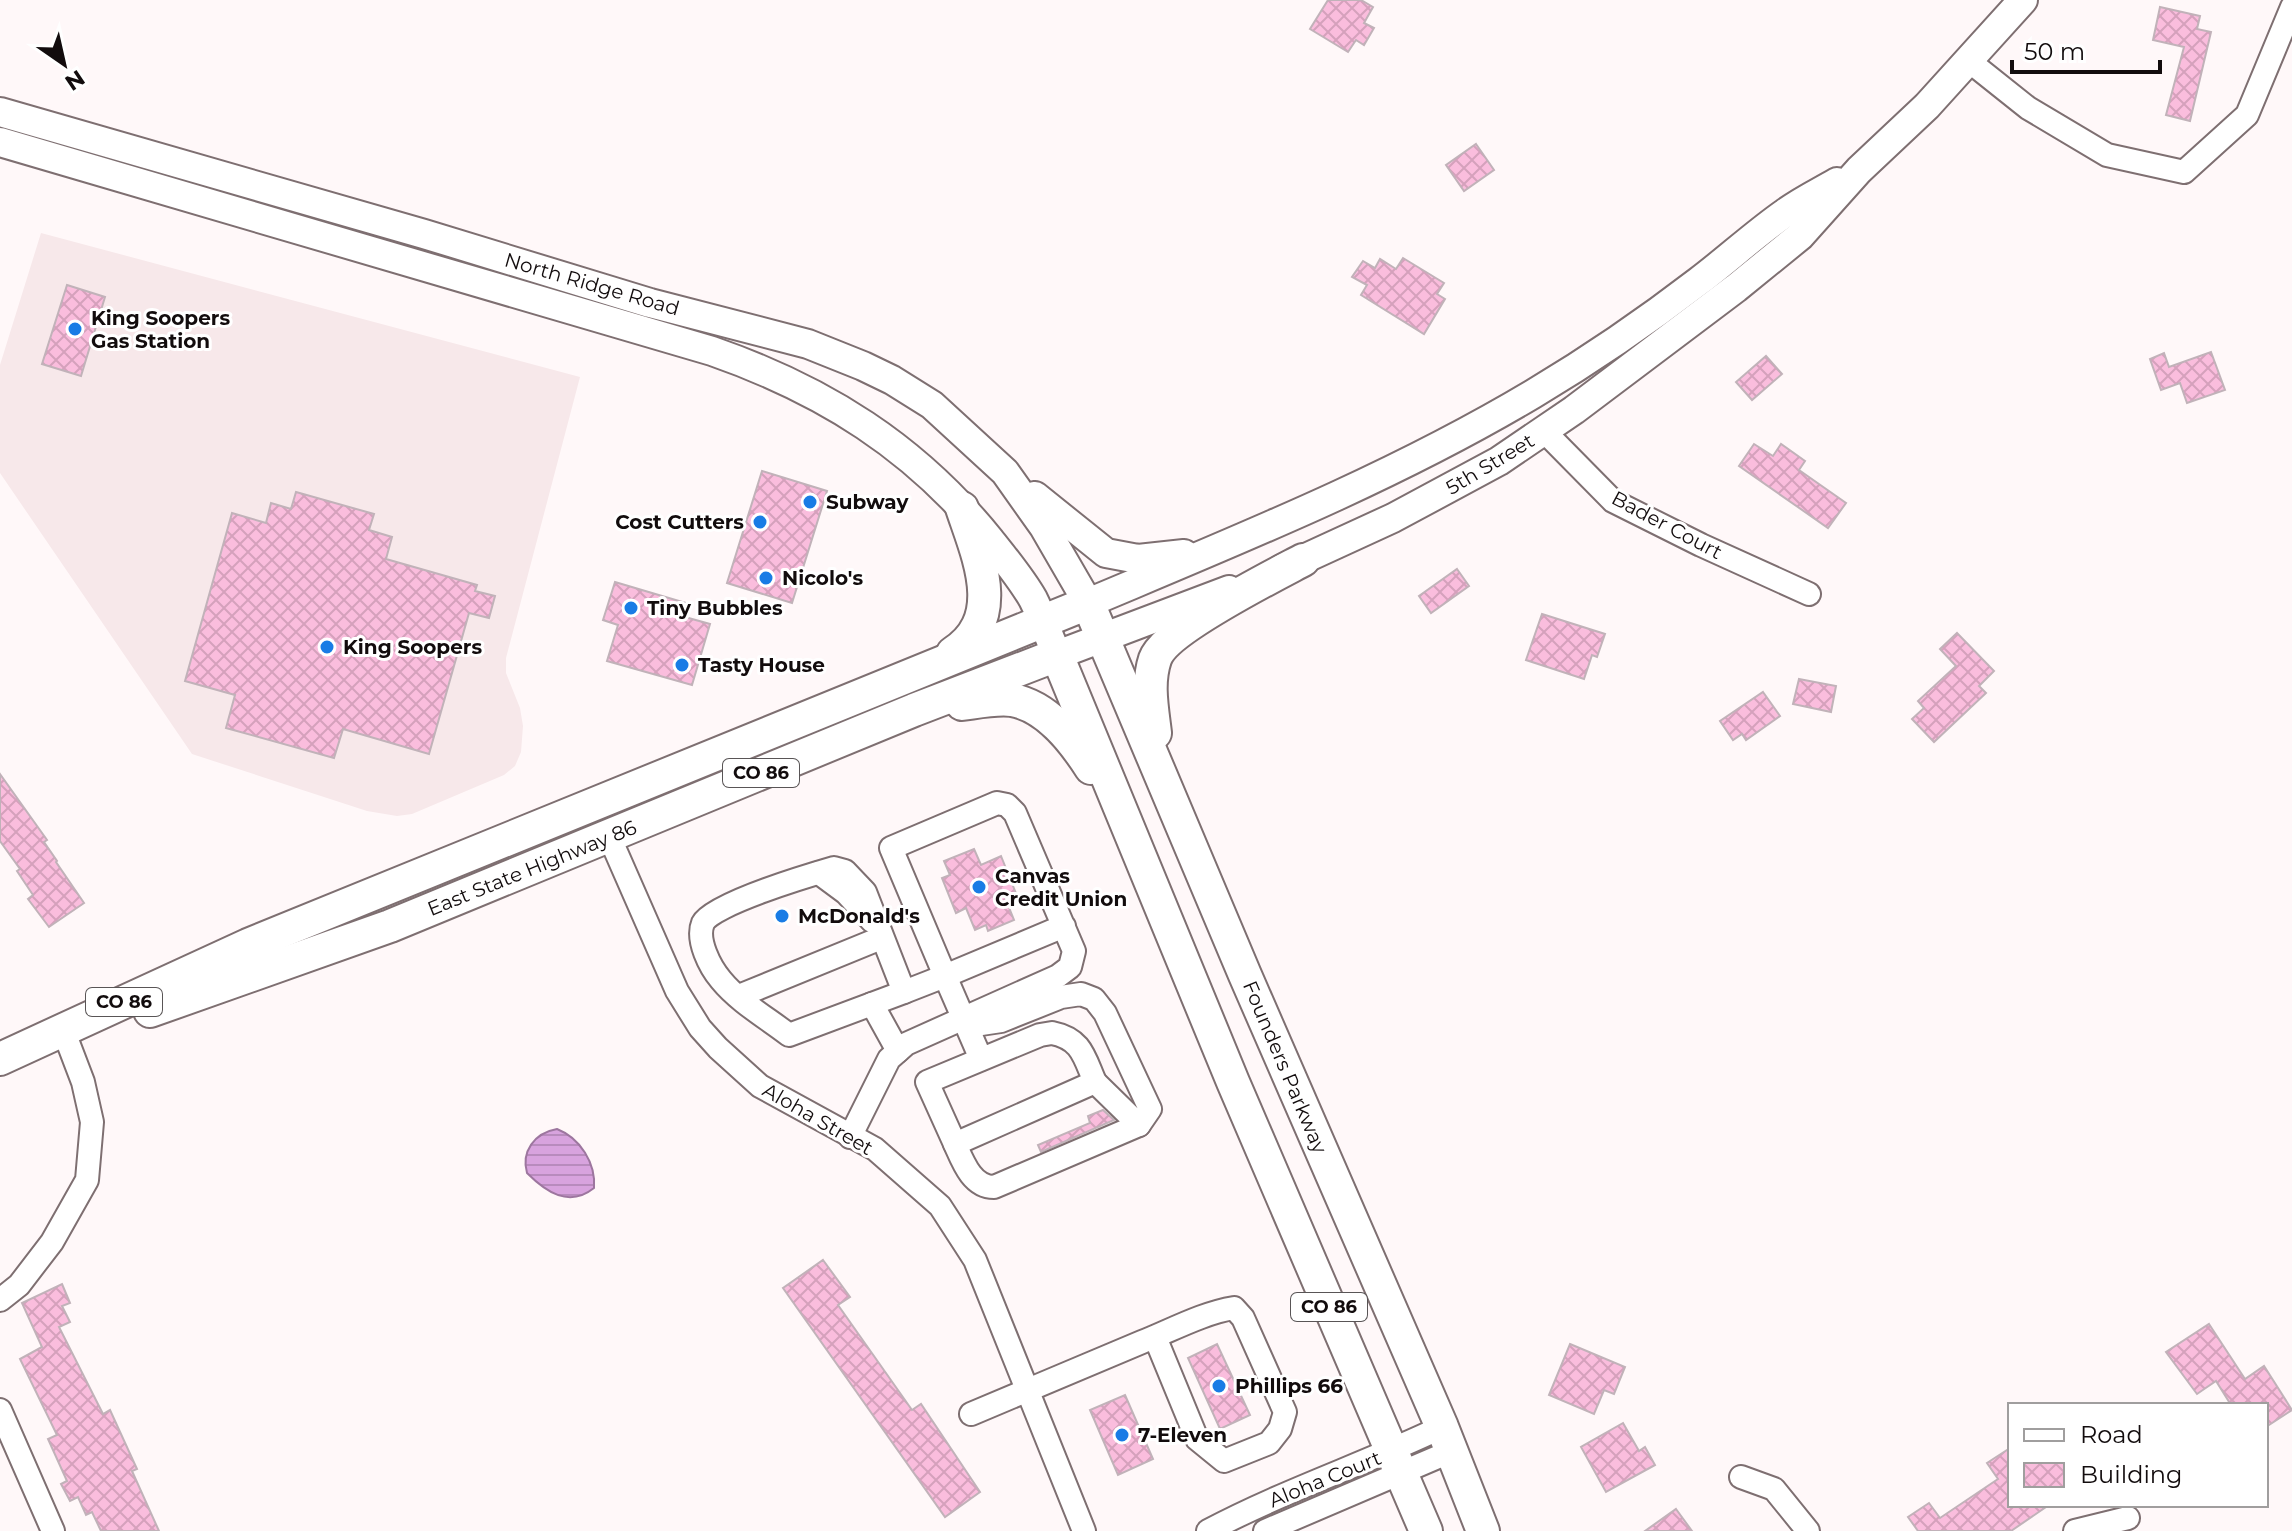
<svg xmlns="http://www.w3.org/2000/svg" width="2292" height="1531" font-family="Montserrat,sans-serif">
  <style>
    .built { fill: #f7e8ea }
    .water { fill: url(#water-rules); stroke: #9d769f; stroke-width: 2 }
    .building { fill: url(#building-cross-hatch); stroke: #c1b2b9; stroke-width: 2 }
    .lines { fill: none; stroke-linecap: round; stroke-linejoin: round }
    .minor-casing { stroke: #7e6f71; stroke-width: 26 }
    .major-casing { stroke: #7e6f71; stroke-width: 32 }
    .highway-casing { stroke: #7e6f71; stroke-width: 36 }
    .minor { stroke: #fff; stroke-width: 22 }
    .major { stroke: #fff; stroke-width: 28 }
    .highway { stroke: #fff; stroke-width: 32 }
    .poi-dot { fill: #197ce5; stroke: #fff; stroke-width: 3 }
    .labels { text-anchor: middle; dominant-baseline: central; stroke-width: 6; stroke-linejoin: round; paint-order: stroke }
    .shield { fill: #fff; stroke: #595556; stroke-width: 2 }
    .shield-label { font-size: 18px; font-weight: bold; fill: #120c0d }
    .street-label { font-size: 20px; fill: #120c0d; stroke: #fff }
    .poi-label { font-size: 20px; font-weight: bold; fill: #120c0d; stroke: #fff; text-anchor: start }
  </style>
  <defs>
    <pattern id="water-rules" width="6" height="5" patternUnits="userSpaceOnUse" patternTransform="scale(2)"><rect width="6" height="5" fill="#d8a3de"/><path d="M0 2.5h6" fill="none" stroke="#b88bbd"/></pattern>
    <pattern id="building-cross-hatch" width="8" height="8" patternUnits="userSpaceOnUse" patternTransform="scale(2)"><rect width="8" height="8" fill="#fabddd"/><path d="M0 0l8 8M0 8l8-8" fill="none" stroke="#d5a1bc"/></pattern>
  </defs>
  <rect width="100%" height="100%" fill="#fff8f9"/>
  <path class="built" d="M41,233L580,377L506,658V673L520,708L523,726L521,752L515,766L504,775L412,814L397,816L367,811L192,754L0,473V365Z"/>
  <path class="water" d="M557,1129C580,1138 596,1163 594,1188C569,1208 546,1192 527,1173C521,1152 534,1133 557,1129Z"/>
  <g class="building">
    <path d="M1328,0H1361L1373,7L1364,23L1374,28L1364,45L1356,40L1348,52L1310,29Z"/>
    <path d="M2160,7L2200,16L2197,29L2211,32L2190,121L2166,115L2184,47L2153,40Z"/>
    <path d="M1476,144L1494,170L1464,191L1446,165Z"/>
    <path d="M1403,258L1444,283L1437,294L1445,299L1424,334L1361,295L1367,285L1352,277L1363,261L1375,268L1380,259L1396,269Z"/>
    <path d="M67,285L105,297L81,376L42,364Z"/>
    <path d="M2211,352L2225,390L2187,403L2180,383L2161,390L2150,359L2164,353L2169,367Z"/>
    <path d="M1766,356L1782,374L1752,400L1736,382Z"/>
    <path d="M1754,444L1773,456L1781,444L1805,461L1799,470L1846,503L1828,528L1739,466Z"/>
    <path d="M762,471L827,491L792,603L727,583Z"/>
    <path d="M296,492L374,514L369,530L392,537L386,559L477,585L475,591L495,596L489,618L469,613L429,754L343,729L334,758L226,728L235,695L185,681L232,513L266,523L271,503L291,509Z"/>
    <path d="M1457,569L1469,586L1431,613L1419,596Z"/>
    <path d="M615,582L689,604L685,617L710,624L692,685L607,661L618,625L603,620Z"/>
    <path d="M1542,614L1605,634L1597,657L1592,655L1584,679L1526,660Z"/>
    <path d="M1957,633L1994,671L1979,686L1986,693L1934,742L1912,719L1924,708L1918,701L1956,666L1940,649Z"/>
    <path d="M1799,679L1836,686L1831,712L1793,704Z"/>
    <path d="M1763,692L1780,716L1746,740L1742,734L1733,740L1720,721Z"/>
    <path d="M0,774L47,840L44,842L57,861L56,862L84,903L49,927L28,899L33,895L17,871L20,869L0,841Z"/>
    <path d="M974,849L981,865L1001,856L1017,896L1006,900L1014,920L988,931L986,925L975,930L966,908L956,913L942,878L950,875L944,861Z"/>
    <path d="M1103,1110L1114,1120L1041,1152L1038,1145L1090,1123L1088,1116Z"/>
    <path d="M823,1260L850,1297L838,1305L912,1410L921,1404L980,1492L945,1517L783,1288Z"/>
    <path d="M62,1284L70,1303L62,1306L70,1322L59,1327L103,1414L110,1410L137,1469L132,1471L159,1531H101L92,1512L86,1515L78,1497L70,1501L61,1484L67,1481L48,1439L57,1435L20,1359L42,1347L22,1303Z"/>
    <path d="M2209,1324L2245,1379L2264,1366L2292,1410L2266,1427V1405H2231L2216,1381L2197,1394L2166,1352Z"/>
    <path d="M1217,1344L1250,1415L1220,1429L1188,1358Z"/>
    <path d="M1570,1344L1625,1367L1614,1394L1604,1390L1594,1414L1549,1395Z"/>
    <path d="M1125,1395L1153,1459L1118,1475L1090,1410Z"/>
    <path d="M1623,1423L1639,1451L1645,1447L1655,1465L1606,1492L1581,1447Z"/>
    <path d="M2010,1448V1505H2049L2011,1531H1918L1908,1517L1929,1503L1940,1518L1998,1479L1987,1463Z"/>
    <path d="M1676,1509L1692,1531H1645Z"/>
  </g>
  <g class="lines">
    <defs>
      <g id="minor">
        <path d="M1969,61L2028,108L2107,155L2184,172L2247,115L2292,7"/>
        <path d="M1544,431L1613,501L1701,545L1809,594"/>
        <path d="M609,836L677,991L700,1028L718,1048L760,1086L875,1149L940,1206L975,1260L1084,1531"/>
        <path d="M834,868L845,871L865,892L904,992L789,1035C767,1018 739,1002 721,980C710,967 696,940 703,923C712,904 810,875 834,868Z"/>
        <path d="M819,873L846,893L872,921"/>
        <path d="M904,992L945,976L981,1059"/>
        <path d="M739,996L881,938"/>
        <path d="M872,1004L898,1051"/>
        <path d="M1052,1033C1082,1039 1084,1057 1095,1082L955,1144L927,1082L1040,1035Z"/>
        <path d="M1095,1082L1139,1125"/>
        <path d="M850,1137L889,1059L906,1044L1058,976L1070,967L1074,951L1015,813L1007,805L997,803L891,848L945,976L1064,926"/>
        <path d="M955,1144C963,1162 972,1187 994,1187L1139,1125L1150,1109L1105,1013L1094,999L1081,994L1061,997L1001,1021L981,1024L964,1019"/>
        <path d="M0,1300L19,1285L52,1242L87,1180L92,1122L83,1082L67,1040"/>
        <path d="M0,1410L53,1531"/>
        <path d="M971,1414C1028,1390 1085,1366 1142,1342C1172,1330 1203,1313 1234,1308L1243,1318L1285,1412L1280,1429L1269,1443L1224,1461L1197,1439L1155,1337"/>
        <path d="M1741,1477L1774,1489L1808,1531"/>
        <path d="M1208,1531C1283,1491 1365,1464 1442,1427"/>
        <path d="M1265,1531L1452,1451"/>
        <path d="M2075,1531L2128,1518"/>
      </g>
      <g id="major">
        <path d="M0,112L424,234L650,303L808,344L863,366L892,380L932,405L1005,472L1044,527L1088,603C1240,539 1392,478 1533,394C1590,360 1647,321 1699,281C1728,259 1755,234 1785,213C1801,201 1820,192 1837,182"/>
        <path d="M0,142L712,351C824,390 915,447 990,540C1005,559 1021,578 1033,599C1042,617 1049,637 1057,655L1229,590"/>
        <path d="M1035,496L1106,553L1138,559L1184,554"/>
        <path d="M1282,569L1393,518L1499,461L1574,410L1736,288L1800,236L1859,170L1927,106L2023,0"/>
      </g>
      <g id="highway">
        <path d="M953,653C1007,618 978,556 962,508"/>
        <path d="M962,704C977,702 996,698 1012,700C1047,706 1073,740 1091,768"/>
        <path d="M1155,733C1152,708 1147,683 1155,659C1165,630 1273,576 1303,560"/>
        <path d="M150,1011L390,926L914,710L1057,655L1233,1082L1426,1531"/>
        <path d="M0,1059L248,945L1088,603L1245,975L1442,1427L1483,1531"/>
      </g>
    </defs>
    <use href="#minor" class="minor-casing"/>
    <use href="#major" class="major-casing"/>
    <use href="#highway" class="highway-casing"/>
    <use href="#minor" class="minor"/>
    <use href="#major" class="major"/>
    <use href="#highway" class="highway"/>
  </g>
  <g class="poi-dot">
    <circle cx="75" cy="329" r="8"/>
    <circle cx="810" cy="502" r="8"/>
    <circle cx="760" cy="522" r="8"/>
    <circle cx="766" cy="578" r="8"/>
    <circle cx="631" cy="608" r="8"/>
    <circle cx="327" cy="647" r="8"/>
    <circle cx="682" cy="665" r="8"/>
    <circle cx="979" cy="887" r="8"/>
    <circle cx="782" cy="916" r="8"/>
    <circle cx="1219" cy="1386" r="8"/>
    <circle cx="1122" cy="1435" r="8"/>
  </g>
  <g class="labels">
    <g class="shield">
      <rect x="723" y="759" width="76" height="28" rx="6"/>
      <rect x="86" y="988" width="76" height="28" rx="6"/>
      <rect x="1291" y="1293" width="76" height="28" rx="6"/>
    </g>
    <g class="shield-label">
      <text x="761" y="773">CO 86</text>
      <text x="124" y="1002">CO 86</text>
      <text x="1329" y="1307">CO 86</text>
    </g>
    <g class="street-label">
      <text transform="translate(592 284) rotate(16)">North Ridge Road</text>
      <text transform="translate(1490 464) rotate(-31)">5th Street</text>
      <text transform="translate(1667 525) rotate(28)">Bader Court</text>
      <text transform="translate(532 868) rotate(-22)">East State Highway 86</text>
      <text transform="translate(1285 1067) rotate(67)">Founders Parkway</text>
      <text transform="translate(818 1119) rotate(30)">Aloha Street</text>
      <text transform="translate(1325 1479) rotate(-22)">Aloha Court</text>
    </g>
    <g class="poi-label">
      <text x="91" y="318">King Soopers<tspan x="91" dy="23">Gas Station</tspan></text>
      <text x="826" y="502">Subway</text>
      <text x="744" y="522" text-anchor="end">Cost Cutters</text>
      <text x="782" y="578">Nicolo's</text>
      <text x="647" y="608">Tiny Bubbles</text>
      <text x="343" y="647">King Soopers</text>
      <text x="698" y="665">Tasty House</text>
      <text x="995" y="876">Canvas<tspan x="995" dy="23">Credit Union</tspan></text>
      <text x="798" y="916">McDonald's</text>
      <text x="1235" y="1386">Phillips 66</text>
      <text x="1138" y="1435">7-Eleven</text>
    </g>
  </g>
  <rect x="2008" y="1403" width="260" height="104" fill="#ffffff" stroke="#a09e9e" stroke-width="2"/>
  <rect x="2024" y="1429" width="40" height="12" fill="#ffffff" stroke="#a09e9e" stroke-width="2"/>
  <text x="2080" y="1443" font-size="24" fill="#120c0d">Road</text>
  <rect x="2024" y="1463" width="40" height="24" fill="url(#building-cross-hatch)" stroke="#a09e9e" stroke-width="2"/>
  <text x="2080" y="1483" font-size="24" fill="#120c0d">Building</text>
  <g transform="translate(64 64) rotate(146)" stroke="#ffffff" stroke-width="6" paint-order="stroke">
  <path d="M0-6L14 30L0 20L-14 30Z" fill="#120c0d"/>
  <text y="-12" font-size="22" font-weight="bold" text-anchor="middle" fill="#120c0d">N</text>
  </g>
  <path d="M2012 60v12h148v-12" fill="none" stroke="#120c0d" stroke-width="4"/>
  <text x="2024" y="60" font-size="24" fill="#120c0d" stroke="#ffffff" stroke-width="6" paint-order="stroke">50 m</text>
</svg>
